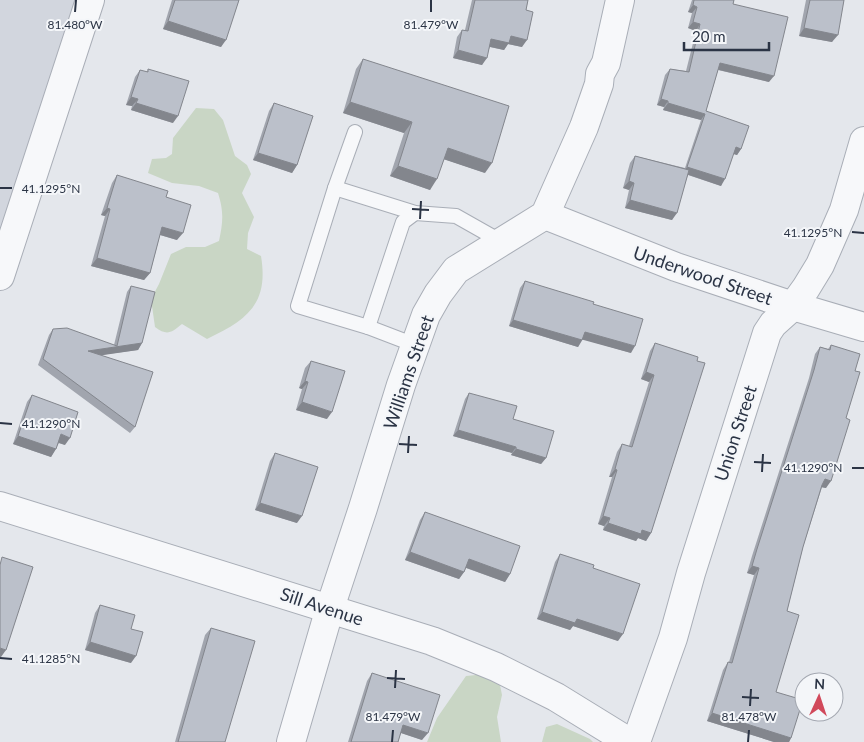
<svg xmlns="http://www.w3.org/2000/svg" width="864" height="742" font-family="Lato,sans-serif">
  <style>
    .built { fill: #d2d6de }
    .green { fill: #c9d6c5 }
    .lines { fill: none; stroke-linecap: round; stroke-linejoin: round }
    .service-casing { stroke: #a9aeb7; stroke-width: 16 }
    .minor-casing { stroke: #a9aeb7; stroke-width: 30 }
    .tertiary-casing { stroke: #a9aeb7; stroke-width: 30 }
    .service { stroke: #f7f8fa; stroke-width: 14 }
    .minor { stroke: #f7f8fa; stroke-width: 28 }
    .tertiary { stroke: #f7f8fa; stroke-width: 28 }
    .wall { fill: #a1a5ae }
    .shaded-wall { fill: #83868d }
    .building { fill: #bbc0ca; stroke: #83868d }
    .ticks { fill: none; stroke: #2b3445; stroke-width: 2 }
    .labels { text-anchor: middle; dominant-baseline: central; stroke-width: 4; stroke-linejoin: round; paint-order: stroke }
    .street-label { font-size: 18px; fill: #2b3445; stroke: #f4f6f9 }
    .ticks-label { font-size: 12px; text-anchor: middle; fill: #2b3445; stroke: #f4f6f9; stroke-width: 4; stroke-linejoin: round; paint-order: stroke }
  </style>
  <rect width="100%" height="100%" fill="#e4e7ec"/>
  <path class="built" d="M0,0H90L0,262Z"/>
  <g class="green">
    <path d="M196,108L214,109L223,120L235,156L247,165L251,174L242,193L254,217L248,233L247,249L261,256C269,304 247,320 207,339L182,324C171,333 167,336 155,327L151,299L159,284L171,254L186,247H205L219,241C223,222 224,212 218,193L199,186L172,183L148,173L152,159L166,158L172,154L173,138Z"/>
    <path d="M486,674L500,685L502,695L497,717L501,742H427L437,718L466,676Z"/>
    <path d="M557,724L590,739L593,742H542L546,727Z"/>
  </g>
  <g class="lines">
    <defs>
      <g id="service">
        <path d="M355,132L335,188L298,306L368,327L415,345"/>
        <path d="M335,188L415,213L456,216L502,242"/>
        <path d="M368,327L403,222L415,213"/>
      </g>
      <g id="minor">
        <path d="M545,215L676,267L793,306L864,327"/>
        <path d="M0,506L432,641L496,667L556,697L629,742"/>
        <path d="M291,742L330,608L363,508L401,385L426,315L438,294L456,270L545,215L584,127L599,84L600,74L606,63L620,0"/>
        <path d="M636,742L673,638L691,573L767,333L773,324L793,306L806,288L820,265L844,210L864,141"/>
      </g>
      <path id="tertiary" d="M0,276L90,0"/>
    </defs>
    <use href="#service" class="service-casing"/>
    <use href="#minor" class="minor-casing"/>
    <use href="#tertiary" class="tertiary-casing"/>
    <use href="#service" class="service"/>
    <use href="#minor" class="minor"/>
    <use href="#tertiary" class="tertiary"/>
  </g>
  <g class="wall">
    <path d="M172,0H239L221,47L163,29Z"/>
    <path d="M472,0H528L526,10L522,47L508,44L504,50L490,47L482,65L453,58L457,37L462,30H465Z"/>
    <path d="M692,0H734L733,4L769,82L718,70L706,111L741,149L737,155L733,154L721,186L688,175L672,220L625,208L629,190L623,188L630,163L635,156L685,168L701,120L663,110L664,107L657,105L665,75L670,69L686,71L696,31L688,28L692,13L688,12Z"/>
    <path d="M806,0H844L832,42L799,36Z"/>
    <path d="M363,59L485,173L444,159L430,190L390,176L404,133L343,113L356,69Z"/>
    <path d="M148,69L173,123L131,110L132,106L126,105L135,77L140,70L147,72Z"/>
    <path d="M274,103L297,165L292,173L253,160L269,111Z"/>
    <path d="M117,175L166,197L177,240L160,235L150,273L144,280L91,266L105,216L101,215L112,183Z"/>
    <path d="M525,281L593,304L631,353L583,339L578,347L509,326L520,288Z"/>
    <path d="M131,286L142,343L138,350L100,355L135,427L130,433L38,365L49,335L53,329L114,345L127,292Z"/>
    <path d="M655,343L651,533L646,541L638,538L636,541L603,530L604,526L598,524L612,477H609L617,452L622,444L629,446L649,382L641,379L650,351Z"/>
    <path d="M831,345L855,371L846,418L826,488L822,487L803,547L787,611L776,692L791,738L789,742H774L707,721L723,670L728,662H729L754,575L747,573L752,556L809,378L815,354L820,347L828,349Z"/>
    <path d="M311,361L327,419L296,410L302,389L299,388L305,368Z"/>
    <path d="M469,393L513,419L546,458L541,464L511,455L512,453L453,436L465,399Z"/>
    <path d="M32,395L65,445L59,443L51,457L13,444L27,402Z"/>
    <path d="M275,453L297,523L255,510L270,461Z"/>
    <path d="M425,512L510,574L505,582L466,568L464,572L459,579L405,560L420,520Z"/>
    <path d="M560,554L593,568L618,641L573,626L570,630L537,619L555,562Z"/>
    <path d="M100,605L131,629V663L85,650L95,613Z"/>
    <path d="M211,628L225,742H175L205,635Z"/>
    <path d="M372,673L422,740L401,733L398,742H348L367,681Z"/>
  </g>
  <g class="shaded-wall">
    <path d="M693,5L697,7L692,13L688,12Z"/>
    <path d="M168,21L226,40L221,47L163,29Z"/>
    <path d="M693,22L700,24L696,31L688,28Z"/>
    <path d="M804,28L838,35L832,42L799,36Z"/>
    <path d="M511,36L527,40L522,47L508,44L504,50L486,46L491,39Z"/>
    <path d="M458,50L487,58L482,65L453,58Z"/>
    <path d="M720,63L774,76L769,82L715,69Z"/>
    <path d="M131,97L138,99L132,106L126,105Z"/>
    <path d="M661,99L668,101L664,107L657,105Z"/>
    <path d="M350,102L412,122L404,133L343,113Z"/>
    <path d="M136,103L178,116L173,123L131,110Z"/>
    <path d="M668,103L705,114L701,120L663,110Z"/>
    <path d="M736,147L741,149L737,155L731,153Z"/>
    <path d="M448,148L492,163L485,173L440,158Z"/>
    <path d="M258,153L297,165L292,173L253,160Z"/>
    <path d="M398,166L437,179L430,190L390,176Z"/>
    <path d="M687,167L725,179L721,186L683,173Z"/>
    <path d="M629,181L634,183L629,190L623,188Z"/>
    <path d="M630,200L677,213L672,220L625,208Z"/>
    <path d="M107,208L110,209L105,216L101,215Z"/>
    <path d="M162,227L183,233L177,240L157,234Z"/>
    <path d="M97,258L150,273L144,280L91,266Z"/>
    <path d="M513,320L582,340L578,347L509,326Z"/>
    <path d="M585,332L635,346L631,353L580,339Z"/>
    <path d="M142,343L138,350L83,358L88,351Z"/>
    <path d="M646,372L654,375L649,382L641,379Z"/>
    <path d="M305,381L308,382L302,389L299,388Z"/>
    <path d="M302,402L332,412L327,419L296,410Z"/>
    <path d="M458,430L516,447L512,453L453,436Z"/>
    <path d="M61,434L70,438L65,445L56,442Z"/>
    <path d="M18,436L56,449L51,457L13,444Z"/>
    <path d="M516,449L546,458L541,464L511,455Z"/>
    <path d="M615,469L617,470L612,477H609Z"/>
    <path d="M825,479L831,481L826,488L820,487Z"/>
    <path d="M260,503L302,516L297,523L255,510Z"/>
    <path d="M603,516L610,518L604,526L598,524Z"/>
    <path d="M608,523L642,530L651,533L646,541L638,538L636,541L603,530Z"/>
    <path d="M410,552L464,572L459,579L405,560Z"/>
    <path d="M469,559L510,574L505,582L464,567Z"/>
    <path d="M752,566L759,568L754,575L747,573Z"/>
    <path d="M542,612L577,619L623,634L618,641L573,626L570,630L537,619Z"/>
    <path d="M90,642L136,656L131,663L85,650Z"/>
    <path d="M0,648L6,650L1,657H0Z"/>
    <path d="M712,713L791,738L789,742H774L707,721Z"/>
    <path d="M403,725L428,733L422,740L398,732Z"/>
  </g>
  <g class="building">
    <path d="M175,0H239L226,40L168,21Z"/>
    <path d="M475,0H528L526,10L533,12L527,40L511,36L509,43L491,39L487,58L458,50L462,30L468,31Z"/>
    <path d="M694,0H734L733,4L788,17L774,76L720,63L706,111L749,126L741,149L736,147L725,179L687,167L705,114L668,103V101L661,99L670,69L689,72L700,24L693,22L697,7L693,5Z"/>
    <path d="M810,0H844L838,35L804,28Z"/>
    <path d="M363,59L509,106L492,163L448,148L437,179L398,166L412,122L350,102Z"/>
    <path d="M148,69L189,81L178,116L136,103L138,99L131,97L140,70L148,72Z"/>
    <path d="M274,103L313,116L297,165L258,153Z"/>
    <path d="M635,156L689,170L677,213L630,200L634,183L629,181Z"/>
    <path d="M117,175L168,191L166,197L191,205L183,233L162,227L150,273L97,258L110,209L107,208Z"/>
    <path d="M525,281L594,302L593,304L643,319L635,346L585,332L582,340L513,320Z"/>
    <path d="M131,286L155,292L142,343L88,351L153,372L135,427L43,359L53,329L67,328L117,346Z"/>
    <path d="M655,343L698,357L697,361L705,363L651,533L642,530L641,534L608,523L610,518L603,516L617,470L615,469L622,444L632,447L654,375L646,372Z"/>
    <path d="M831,345L860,354L855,371L860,372L846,418L850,420L831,481L825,479L822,485L803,547L787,611L799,615L776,692L803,700L791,738L712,713L728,662L732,663L759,568L752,566L757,549L814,370L820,347L830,350Z"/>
    <path d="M311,361L345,371L332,412L302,402L308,382L305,381Z"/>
    <path d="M469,393L517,406L513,419L554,431L546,458L516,449V447L458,430Z"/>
    <path d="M32,395L78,412L70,438L61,434L56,449L18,436Z"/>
    <path d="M275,453L318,467L302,516L260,503Z"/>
    <path d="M425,512L520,546L510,574L469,559L464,572L410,552Z"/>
    <path d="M560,554L594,565L593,568L640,584L623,634L577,619L575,623L542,612Z"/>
    <path d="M2,557L33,567L6,650L0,648V565Z"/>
    <path d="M100,605L135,615L131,629L143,632L136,656L90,642Z"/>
    <path d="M211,628L255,641L225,742H178Z"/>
    <path d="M372,673L440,695L428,733L403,725L398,742H351Z"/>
  </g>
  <path class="ticks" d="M75,12L76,0M431,12V0M0,188H12M412,209L429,210M420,219L421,201M852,232L864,233M0,423L12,424M399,444L417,445M408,453L409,436M754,462L771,463M852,468H864M762,472L763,454M0,658L12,659M387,678L405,679M395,688L396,670M742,697L759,698M750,706L751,689M392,742L393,730M748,742L749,730"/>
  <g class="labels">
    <g class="street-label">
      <text transform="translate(703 275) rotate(19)">Underwood Street</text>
      <text transform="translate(408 372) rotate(-71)">Williams Street</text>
      <text transform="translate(735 433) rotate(-72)">Union Street</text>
      <text transform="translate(322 606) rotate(18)">Sill Avenue</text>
    </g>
  </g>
  <g class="ticks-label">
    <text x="75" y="29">81.480°W</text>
    <text x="431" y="29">81.479°W</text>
    <text x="51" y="193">41.1295°N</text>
    <text x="813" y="237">41.1295°N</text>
    <text x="51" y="428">41.1290°N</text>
    <text x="813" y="472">41.1290°N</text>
    <text x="51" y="663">41.1285°N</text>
    <text x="393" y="721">81.479°W</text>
    <text x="749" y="721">81.478°W</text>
  </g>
  <g transform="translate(819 697) rotate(3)"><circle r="24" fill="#f4f6f9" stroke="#a4a8b1"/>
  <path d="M0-4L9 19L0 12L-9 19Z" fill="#d1495b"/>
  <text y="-8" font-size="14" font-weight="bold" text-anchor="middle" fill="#2b3445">N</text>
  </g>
  <path d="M684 42v8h85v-8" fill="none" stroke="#2b3445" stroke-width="2.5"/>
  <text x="692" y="42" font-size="15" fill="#2b3445" stroke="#f4f6f9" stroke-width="4" paint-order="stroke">20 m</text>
</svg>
